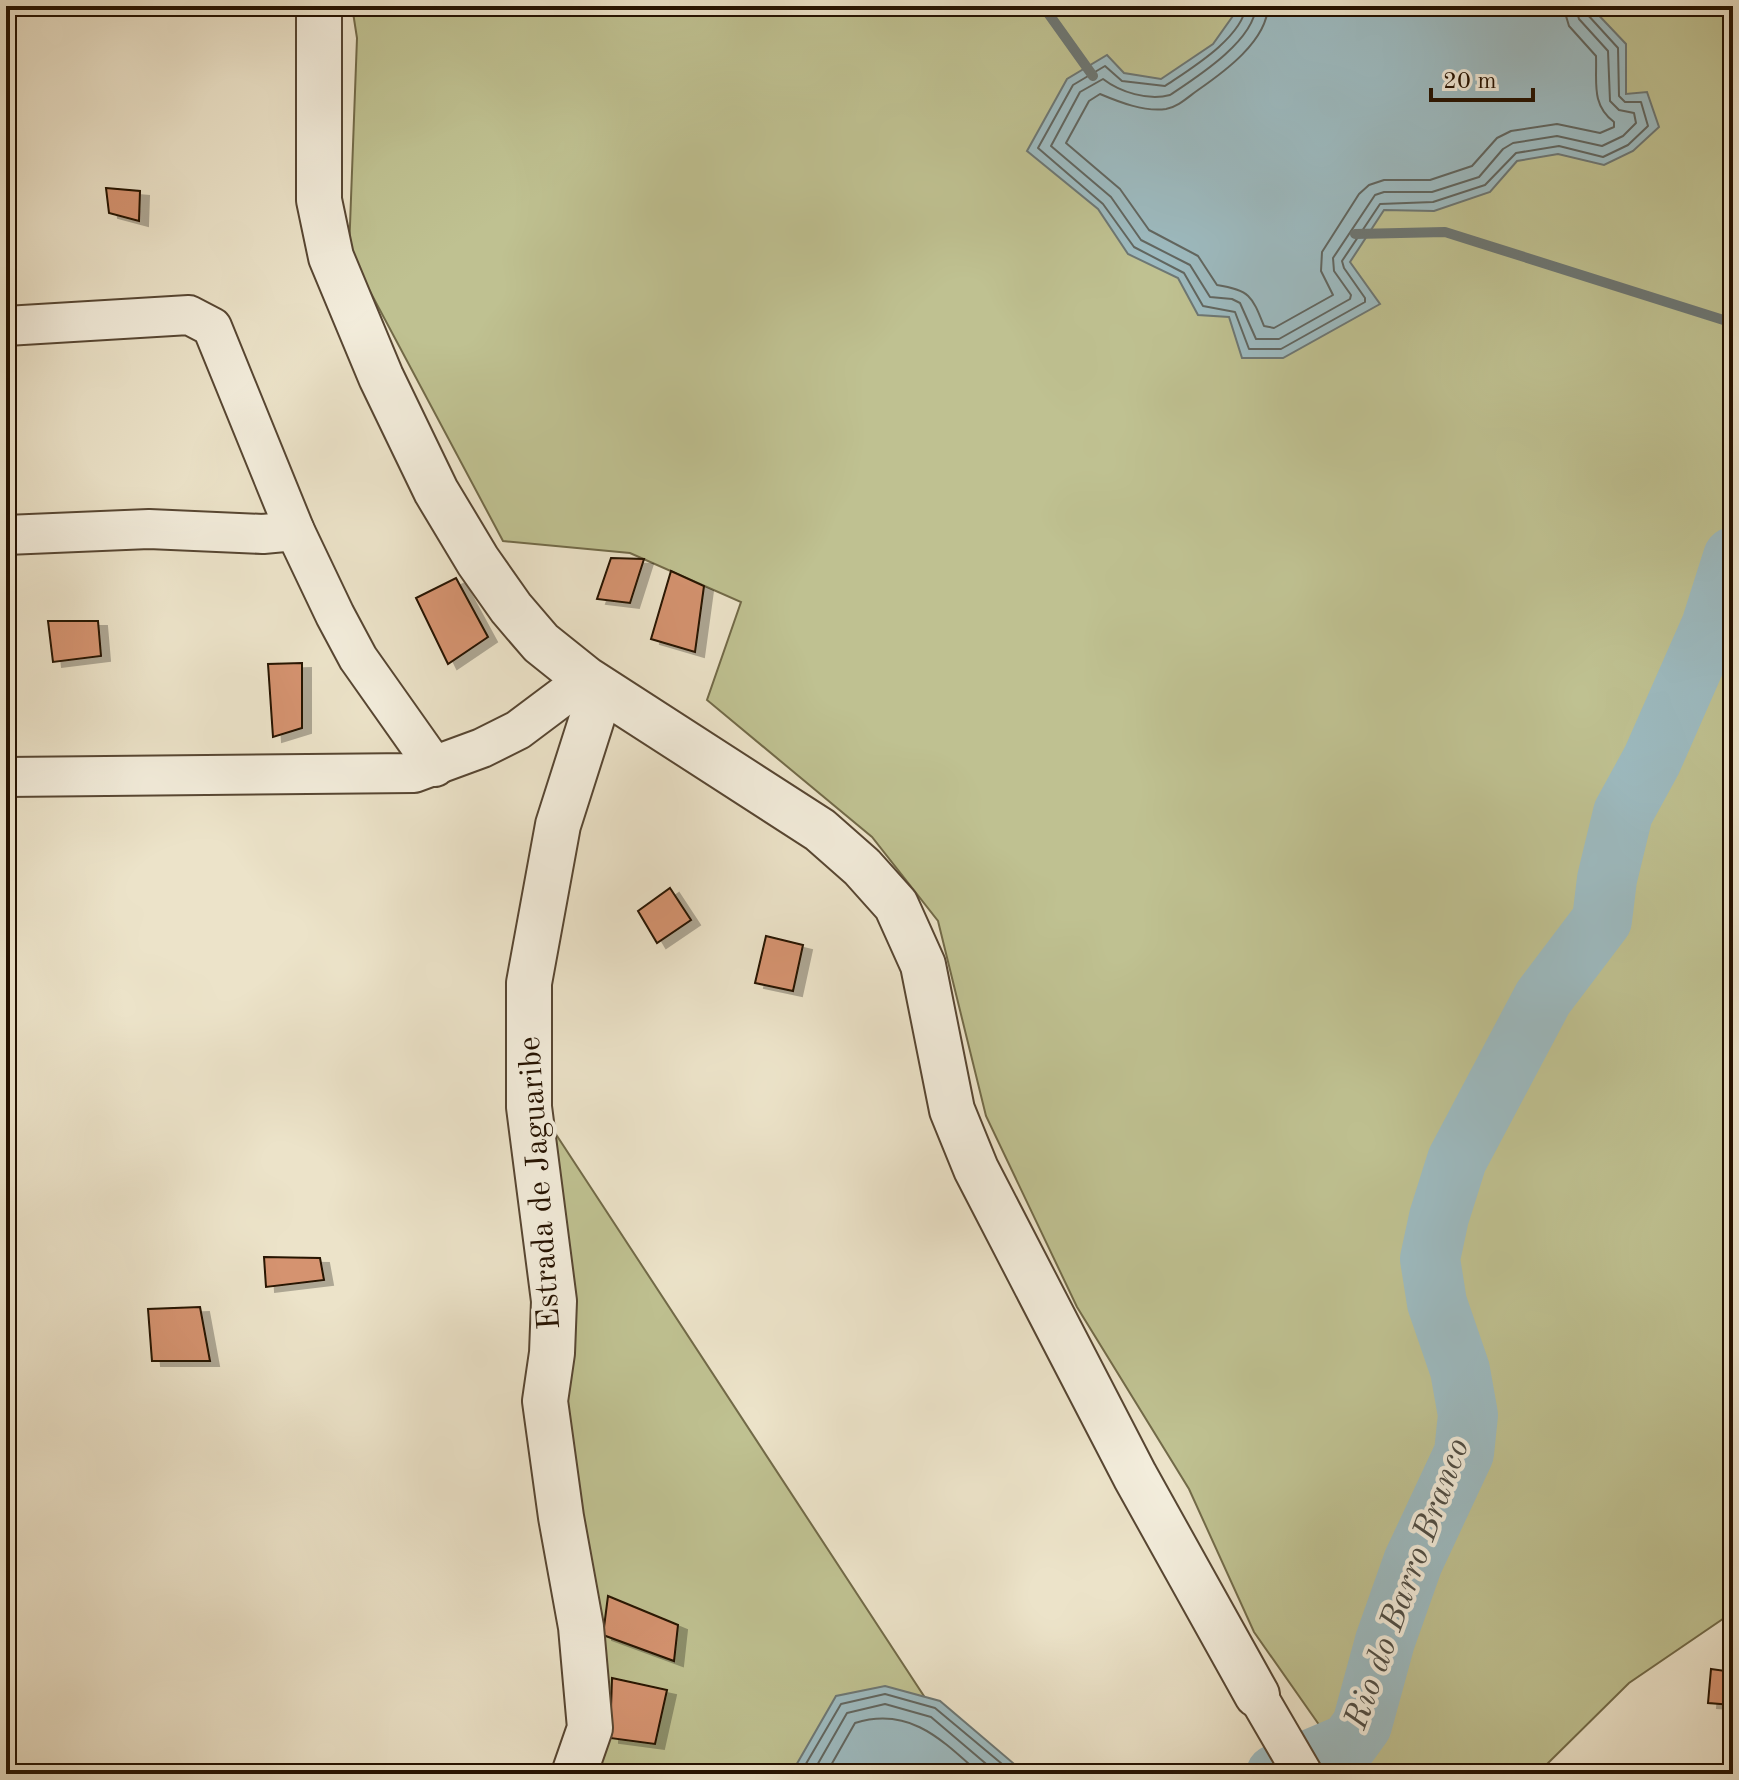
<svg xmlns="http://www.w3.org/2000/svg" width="1739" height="1780" font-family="'Old Standard TT',serif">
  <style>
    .green { fill: #bfc191; stroke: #726a48; stroke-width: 2 }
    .water { fill: #9dbbc1; stroke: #6d7774; stroke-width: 2 }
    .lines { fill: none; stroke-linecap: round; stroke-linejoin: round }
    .shore { stroke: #616660; stroke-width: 2 }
    .stream { stroke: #6d7774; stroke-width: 10 }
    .river { stroke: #9dbbc1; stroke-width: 60 }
    .building { fill: #d59370; stroke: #251200; stroke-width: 2; filter: url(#shadow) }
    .minor-casing { stroke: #574632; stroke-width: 42 }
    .tertiary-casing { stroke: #574632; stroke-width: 48 }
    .minor { stroke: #f3eddc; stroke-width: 38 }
    .tertiary { stroke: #f3eddc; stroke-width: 44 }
    .labels { text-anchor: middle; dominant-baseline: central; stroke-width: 8; stroke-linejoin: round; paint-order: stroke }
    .street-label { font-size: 32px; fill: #251200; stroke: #f3eddc }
    .water-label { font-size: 34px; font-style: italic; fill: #4f4d44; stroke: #f3eddc }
  </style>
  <defs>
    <filter id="shadow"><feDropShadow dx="9" dy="5" stdDeviation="0" flood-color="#0004"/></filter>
  </defs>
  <rect width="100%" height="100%" fill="#ece3c9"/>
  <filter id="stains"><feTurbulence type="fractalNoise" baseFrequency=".0025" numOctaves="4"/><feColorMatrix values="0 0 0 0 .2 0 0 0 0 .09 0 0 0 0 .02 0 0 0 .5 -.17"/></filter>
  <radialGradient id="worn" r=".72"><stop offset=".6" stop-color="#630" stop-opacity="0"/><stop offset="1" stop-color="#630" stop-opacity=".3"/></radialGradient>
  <g class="green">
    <path d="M352,6H1733V1612L1629,1683L1537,1774H1345L1322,1729L1254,1632L1189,1489L1077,1307L986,1116L938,921L872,837L707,700L741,602L630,553L503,541L349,252L357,38Z"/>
    <path d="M542,1113L975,1774H587Z"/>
  </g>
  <g class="water">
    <path d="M1240,6L1291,8L1294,6H1590L1626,44V94L1647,92L1659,127L1633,151L1604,165L1558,154L1517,161L1490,192L1434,211L1384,210L1350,262L1380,304L1283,358H1242L1229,317L1198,315L1178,278L1128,254L1098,209L1027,151L1067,79L1107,55L1124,73L1161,79L1213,44Z"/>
    <path d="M885,1686L940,1701L1026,1774H791L836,1696Z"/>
  </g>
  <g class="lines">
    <g class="shore">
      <path d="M1246,6C1242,38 1190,69 1165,86L1122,81L1105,66L1073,85L1038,148L1103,204L1134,247L1184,273L1203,306L1235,312L1249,349H1281L1365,302V298L1344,268L1342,261L1380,204L1433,202L1485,185L1516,153L1559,146L1603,157L1628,145L1648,126L1641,102H1625L1619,96L1618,48L1587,14L1585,6"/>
      <path d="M1256,6C1254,41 1197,77 1170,95C1148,101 1120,92 1103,79L1080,92L1051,146L1111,197L1141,240L1190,265L1210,297L1232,299L1240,303L1256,339H1279L1350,299L1351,295L1334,271L1333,258L1375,195L1384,192H1432L1479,177L1503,149L1513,143L1557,136L1602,146L1623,136L1636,123L1634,113L1619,110L1610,101L1608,51L1579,19L1575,6"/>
      <path d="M1268,6C1267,41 1224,72 1198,90C1188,97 1178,107 1166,109C1144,112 1119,102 1100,94L1089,101L1066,143L1120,189L1149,230L1198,256L1217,285C1250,290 1252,296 1264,326L1274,328L1333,295L1321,271L1322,252L1359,194L1369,185L1384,180H1430L1472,166L1497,138L1511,131L1557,124L1600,133L1614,127V122C1591,105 1597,82 1596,56L1569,26L1563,6"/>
      <path d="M800,1774L841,1704L885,1694L935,1708L1014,1774"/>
      <path d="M812,1774L847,1713L885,1704L931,1717L998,1774"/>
      <path d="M826,1774L855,1723C910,1706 942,1740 980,1774"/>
    </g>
    <g class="stream">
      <path d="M1043,6L1093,76"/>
      <path d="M1355,234L1445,232L1733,323"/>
    </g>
    <path class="river" d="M1276,1774L1349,1743L1362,1725L1385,1641L1413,1562L1464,1453L1468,1415L1460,1370L1437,1303L1430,1259L1439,1217L1457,1160L1543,998L1602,920L1607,879L1623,813L1652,760L1711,626L1733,557"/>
  </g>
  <g class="building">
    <path d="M106,188L140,191L139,221L109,213Z"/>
    <path d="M611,558L644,559L630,603L597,599Z"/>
    <path d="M671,571L704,586L695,652L651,639Z"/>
    <path d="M456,578L488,637L448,664L416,598Z"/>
    <path d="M48,621H98L101,656L53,662Z"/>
    <path d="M302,663V728L273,737L268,664Z"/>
    <path d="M670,888L691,920L657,943L638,911Z"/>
    <path d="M766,936L803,945L793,991L755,983Z"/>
    <path d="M264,1257L320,1258L324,1280L266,1287Z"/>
    <path d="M200,1307L210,1361H152L148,1309Z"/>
    <path d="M608,1596L678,1625L674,1661L603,1635Z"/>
    <path d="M1711,1669L1733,1672V1705L1708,1703Z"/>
    <path d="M612,1678L667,1690L655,1744L610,1738Z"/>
  </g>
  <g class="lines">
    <defs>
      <g id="minor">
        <path d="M6,326L189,315L212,327L295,531L335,615L358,658L435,767"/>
        <path d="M6,535L149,529L263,534L295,531"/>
        <path d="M6,777L414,773L482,748L518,730L586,679"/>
        <path d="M1257,1695L1303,1774"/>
      </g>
      <g id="tertiary">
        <path d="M319,6V200L331,257L381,377L436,491L478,561L511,608L541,643L586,679L820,830L862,867L896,905L923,965L952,1110L976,1169L1135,1476L1257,1695"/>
        <path d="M574,1774L590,1728L581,1627L561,1517L545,1401L552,1353L554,1301L529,1107V983L558,825L601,690"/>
      </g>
    </defs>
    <use href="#minor" class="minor-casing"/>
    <use href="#tertiary" class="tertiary-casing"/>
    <use href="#minor" class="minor"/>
    <use href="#tertiary" class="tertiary"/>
  </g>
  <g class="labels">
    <g class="street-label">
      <text transform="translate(541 1183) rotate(-94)">Estrada de Jaguaribe</text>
    </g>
    <g class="water-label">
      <text transform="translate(1408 1584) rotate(-70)">Rio do Barro Branco</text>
    </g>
  </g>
  <rect width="1739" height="1780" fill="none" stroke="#ece3c9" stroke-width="32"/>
  <rect x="8" y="8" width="1723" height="1764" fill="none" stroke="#251200" stroke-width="4"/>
  <rect x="16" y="16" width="1707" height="1748" fill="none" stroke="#251200" stroke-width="2"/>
  <path d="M1431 88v12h102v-12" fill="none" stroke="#251200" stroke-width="4"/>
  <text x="1443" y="88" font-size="24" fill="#251200" stroke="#f3eddc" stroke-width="6" paint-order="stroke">20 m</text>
  <rect width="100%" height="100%" filter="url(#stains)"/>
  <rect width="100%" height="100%" fill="url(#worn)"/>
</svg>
